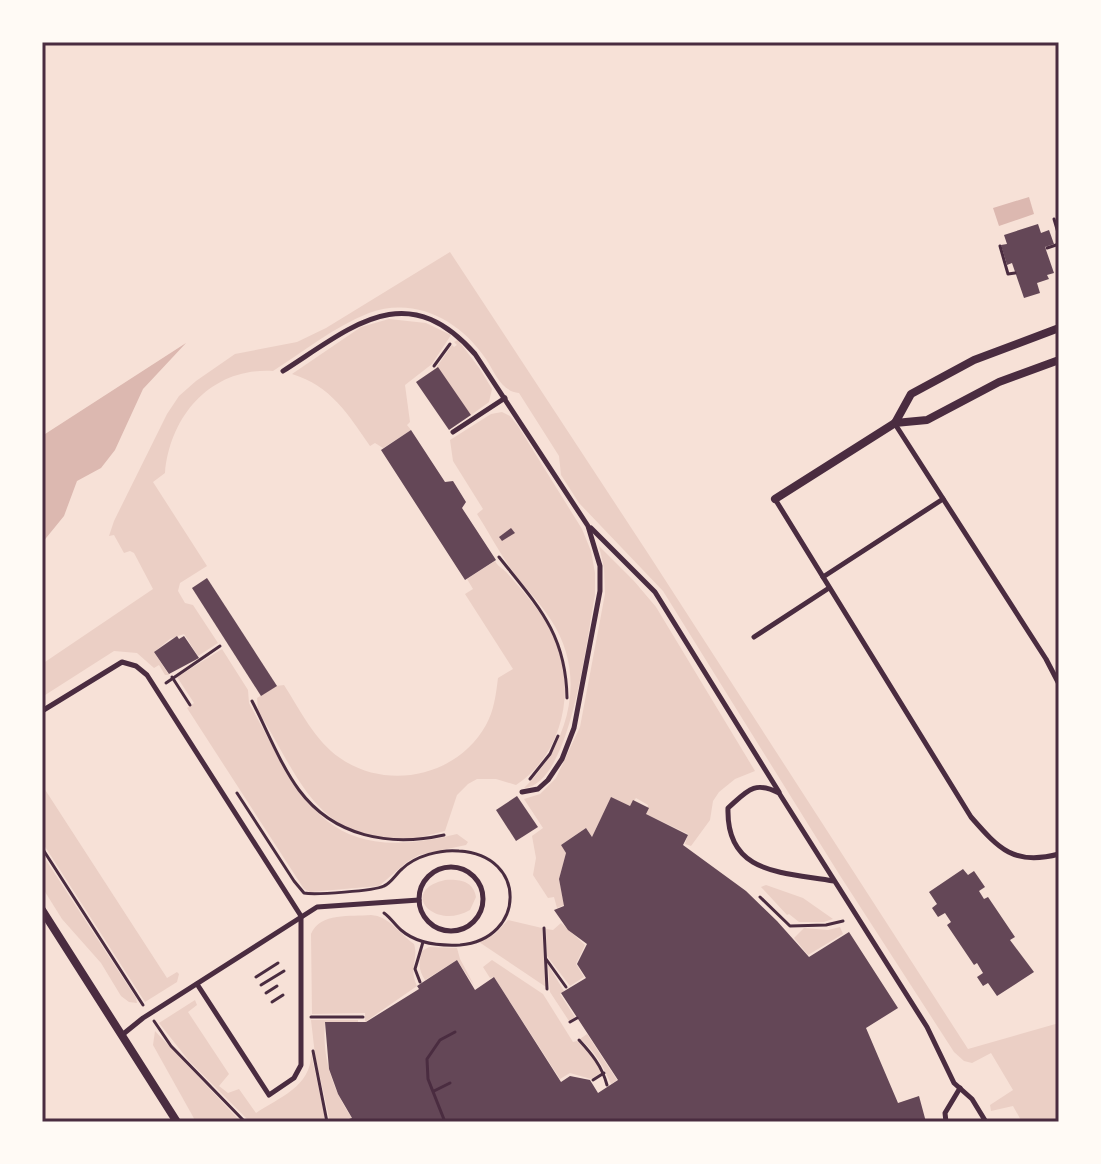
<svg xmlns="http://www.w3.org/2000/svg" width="1101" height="1164" font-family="Jost,sans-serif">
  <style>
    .green { fill: #ebcfc5 }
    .water { fill: #dcb8b0 }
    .building { fill: #644757 }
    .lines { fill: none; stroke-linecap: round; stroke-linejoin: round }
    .path { stroke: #4a2c40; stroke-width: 3 }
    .service { stroke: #4a2c40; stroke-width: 5 }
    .minor { stroke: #4a2c40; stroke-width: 8 }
    .neatline { fill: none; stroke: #4a2c40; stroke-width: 3 }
  </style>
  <rect width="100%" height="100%" fill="#f7e1d7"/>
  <g class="green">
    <path d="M450,252L651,558L968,1049L1059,1023V1122H1022L1013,1106L991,1111L990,1105L1013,1090L991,1053L972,1063L964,1061L954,1052L839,874L663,591L579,503L561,475L559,456L519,393C501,391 495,373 486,359C460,321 416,296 369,313C335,326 303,352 273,371C212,367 170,415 165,473L153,482L207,566L180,583L178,591L185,603L193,605L218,643L198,656L184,634L170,639L154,652L169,675H165L159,665L154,668L137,653L114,651L42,697V664L153,589L134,553L130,551L124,553L114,535L109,536L114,521L167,414L179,396L196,381L235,354L297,342L326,328Z"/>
    <path d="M389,319L426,323L451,335L432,364L405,385L410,422L407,425L411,430L383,448L375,443L370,446C348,414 331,386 292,374L361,327Z"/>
    <path d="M458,340L480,369L492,389L489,402L471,415L436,368L452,345L454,347L457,345L454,342Z"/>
    <path d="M502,412L510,416L518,426L582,529L591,551L595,573V595C587,635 572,784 524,788C569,744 588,676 551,620C539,601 522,585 509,566C498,550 488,531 477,514L483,509L453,461L450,440L491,414Z"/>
    <path d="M599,546L634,581L656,607L755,771L735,779L719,792L713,801L710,820L691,846L685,844L688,834L646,814L648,805L636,798L630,806L611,798L592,837L586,828L561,845L566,853L559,879L564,905L557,908L554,897L548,898L533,875L536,858L532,836L543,828L524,799L540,794L556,778L580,727L605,594L604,568Z"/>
    <path d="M495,561C499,568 503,568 508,574C521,589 536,606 547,623C579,675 568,751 516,785L496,779H477L468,784L457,795L445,831C432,834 421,838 409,839C316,844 298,774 258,711L257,698L276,686L284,685C300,710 315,741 340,758C387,791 457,777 486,725C494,711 496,694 498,678L513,669L465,594L473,589L467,579Z"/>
    <path d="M222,649L248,690L249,703C304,803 325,867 457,834L468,842L466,845L419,855L407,862L379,886L310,892L304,889L187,708L194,703L177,677Z"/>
    <path d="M42,785L167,978L177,972L179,974L177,982L145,1002L42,842Z"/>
    <path d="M42,854L136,998L137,1003L129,1002L121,996L101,963L62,919L42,887Z"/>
    <path d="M445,880C460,879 473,881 476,897L470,910C434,931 398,891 445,880Z"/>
    <path d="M766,885L803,898L833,919L824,922H799L789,914L787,915L761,887Z"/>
    <path d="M371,915C389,916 400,934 414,944C419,960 408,967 417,986L365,1022V1013L312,1014L311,934C320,912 351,917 371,915Z"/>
    <path d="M508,920L542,928L546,987L479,942L495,934Z"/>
    <path d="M561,923L585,945L576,964L584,977L570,986L547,956L546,929L553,930Z"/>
    <path d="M840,927L843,934L808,955L794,938L804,928L828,930Z"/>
    <path d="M429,947L457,948L460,959L475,987L457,960L425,980C418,969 419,963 422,951Z"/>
    <path d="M492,960L543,994L573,1042L577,1041L587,1049L602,1072L591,1079L570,1073L560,1079L494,977L490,978L483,967Z"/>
    <path d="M548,965L564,991L560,994L575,1017L569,1021L550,992Z"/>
    <path d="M195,1000L197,1005L188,1012L229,1074L219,1086L228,1093L239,1089L256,1113C280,1097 312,1086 311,1053L326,1122H250L189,1061L159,1023Z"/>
    <path d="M311,1020H358V1022H325C322,1057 332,1089 352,1118L330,1122L315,1055Z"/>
    <path d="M155,1031L241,1122H196L153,1045Z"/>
    <path d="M587,1034L617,1080L611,1084C603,1066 595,1051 580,1039Z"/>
  </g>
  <g class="water">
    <path d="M1029,197L1034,214L999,226L993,208Z"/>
    <path d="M186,343L143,389L115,450L101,468L77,481L64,516L42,543V436Z"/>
  </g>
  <g class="building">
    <path d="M1038,224L1041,233L1049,230L1054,244L1045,247L1054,273L1047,275L1049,279L1037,283L1040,293L1024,298L1012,263L1007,265L1001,245L1007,244L1004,235Z"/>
    <path d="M438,367L471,415L449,430L416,382Z"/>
    <path d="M411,430L445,482L453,481L466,502L462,508L496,560L465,580L381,450Z"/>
    <path d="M511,528L515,533L502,541L499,537Z"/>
    <path d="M207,578L277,686L261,696L192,588Z"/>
    <path d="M177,636L179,639L184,636L199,658L169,674L154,652Z"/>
    <path d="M517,796L538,827L516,841L496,810Z"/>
    <path d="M611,797L630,806L633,800L649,808L646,814L688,835L683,845L746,891L777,921L809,957L849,932L898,1008L866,1028L898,1103L919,1096L926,1122H340L352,1118L338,1094L329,1069L325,1022H366L419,989L417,986L457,960L475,990L494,977L561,1082L570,1076L590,1080L598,1093L618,1080L561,993L586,978L577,964L587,944L568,930L554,910L564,906L559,879L566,853L561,845L586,828L592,837Z"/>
    <path d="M963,869L968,875L974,871L985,887L979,891L984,899L988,897L1015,937L1010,940L1034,972L997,996L988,983L983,986L977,977L983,973L977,963L974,965L947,925L951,922L945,913L938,917L932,908L937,904L929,892Z"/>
  </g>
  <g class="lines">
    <g class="path">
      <path d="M1054,219L1059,236"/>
      <path d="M1000,246L1008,274L1015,273"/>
      <path d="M1047,248L1059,244"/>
      <path d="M434,366L450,344"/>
      <path d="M499,557C537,605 566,633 567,698"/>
      <path d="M172,677L190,705"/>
      <path d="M166,683L220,646"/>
      <path d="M252,701C267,730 280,764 299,790C334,837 390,847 444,835"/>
      <path d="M530,779L550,754L558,736"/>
      <path d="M237,793L294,881L304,893C315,895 374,891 384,886C391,883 396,874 402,869C415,856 441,849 459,851C528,855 526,939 460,945C440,946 417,944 401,930C395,925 391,918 384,913"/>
      <path d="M42,848L143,1005"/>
      <path d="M760,897L790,926L826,925L843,921"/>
      <path d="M544,928L547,989"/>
      <path d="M546,959L566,987"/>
      <path d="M256,977L278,963"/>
      <path d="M420,982L415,969L423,942"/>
      <path d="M261,985L284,971"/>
      <path d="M266,993L277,986"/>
      <path d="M272,1002L283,995"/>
      <path d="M311,1017H363"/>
      <path d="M154,1021L171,1046L245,1122"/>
      <path d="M570,1022L577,1018"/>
      <path d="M579,1040C591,1053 602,1066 607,1085"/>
      <path d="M313,1051L327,1122"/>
      <path d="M593,1080L604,1073"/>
      <path d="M434,1091L450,1083"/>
      <path d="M445,1122L428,1079L427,1059L440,1040L455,1032"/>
    </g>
    <g class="service">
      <path d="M283,371C352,327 406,276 475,354L588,526L600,566V591L574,728L562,759L548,780L538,789L522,792"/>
      <path d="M895,424L1046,659L1059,684"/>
      <path d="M453,432L505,398"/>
      <path d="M775,499L971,817C999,849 1014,866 1059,854"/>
      <path d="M591,528L655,592L779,792"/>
      <path d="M823,577L943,499"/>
      <path d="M754,637L829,588"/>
      <path d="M42,711L122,662L136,666L147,675L301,916V1065L294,1078L269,1095L197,984"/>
      <circle cx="451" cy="899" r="32"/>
      <path d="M834,881C783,872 726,875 728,808C747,791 754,780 779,793L927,1027L954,1083L972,1099L986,1122"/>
      <path d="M122,1035L143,1018L317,907L419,900"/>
      <path d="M946,1122L945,1113L960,1088"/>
    </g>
    <g class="minor">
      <path d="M895,423L927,420L999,382L1059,360"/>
      <path d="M775,499L895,423L911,394L974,360L1059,328"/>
      <path d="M42,910L177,1122"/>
    </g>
  </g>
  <rect width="1101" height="1164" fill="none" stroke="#fffaf5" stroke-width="88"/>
  <rect x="44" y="44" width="1013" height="1076" class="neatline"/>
</svg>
